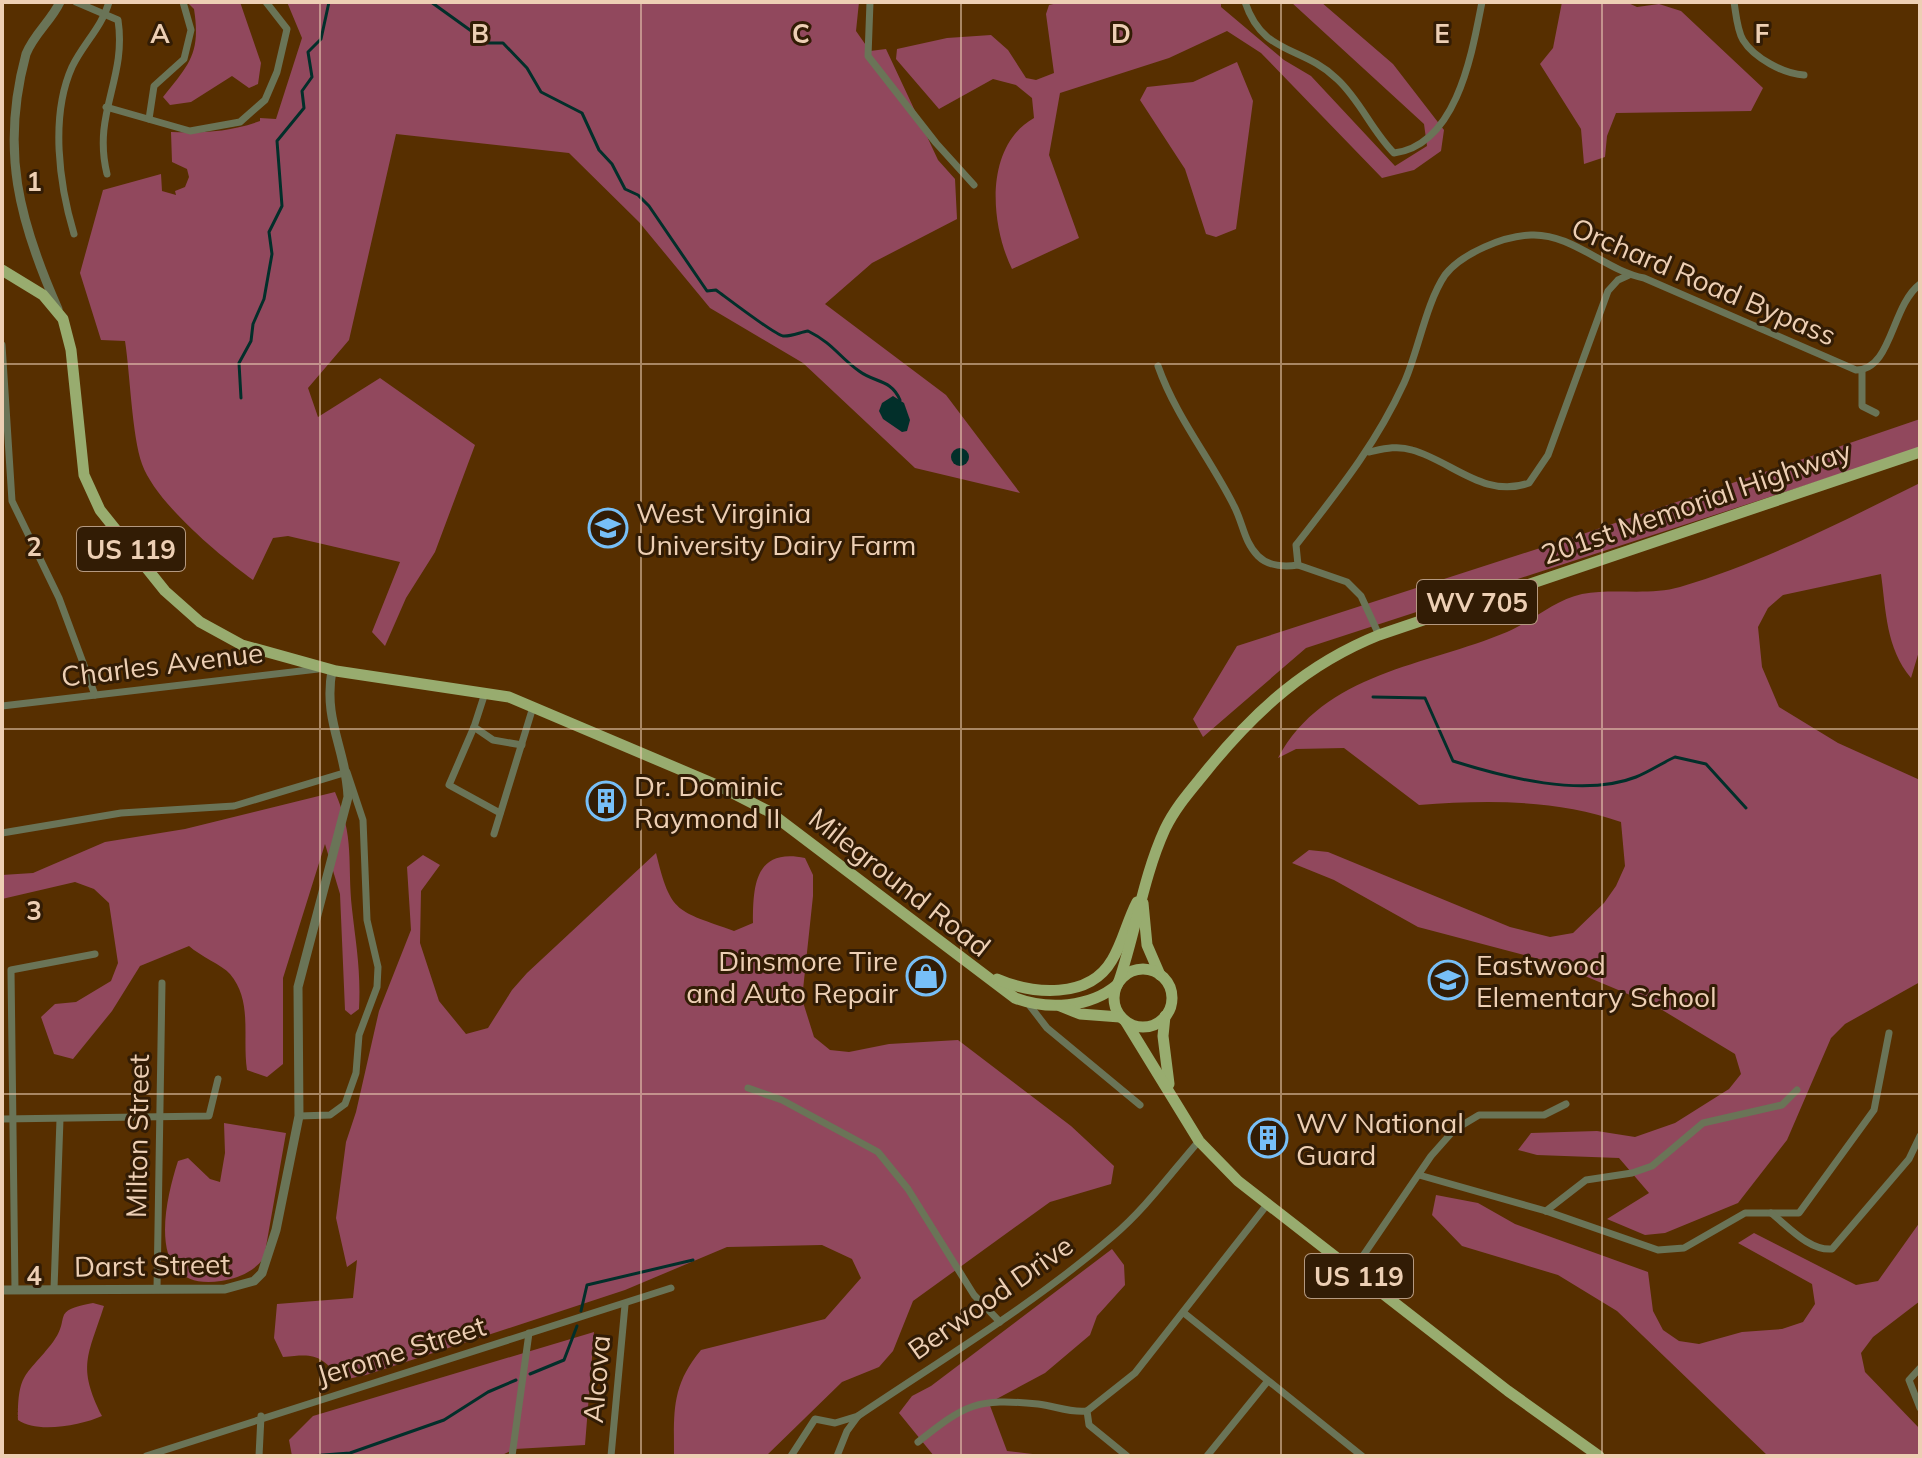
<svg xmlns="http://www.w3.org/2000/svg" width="1922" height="1458" font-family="Mulish,sans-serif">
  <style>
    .green { fill: #91485d }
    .water { fill: #022f2a }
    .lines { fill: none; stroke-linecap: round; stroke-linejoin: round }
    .stream { stroke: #022f2a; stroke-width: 3 }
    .minor { stroke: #6a7457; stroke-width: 7 }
    .tertiary { stroke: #6a7457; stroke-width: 9 }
    .primary { stroke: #98ac6f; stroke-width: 11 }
    .grid { fill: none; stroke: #edcfb4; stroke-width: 2; stroke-opacity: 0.55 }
    .labels { text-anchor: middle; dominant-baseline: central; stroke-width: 6; stroke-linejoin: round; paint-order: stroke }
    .shield { fill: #321c05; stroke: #b59980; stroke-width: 2 }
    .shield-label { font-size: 26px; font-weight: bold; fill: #edcfb4 }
    .street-label { font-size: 28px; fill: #edcfb4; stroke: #321c05 }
    .poi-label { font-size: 28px; fill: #edcfb4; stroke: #321c05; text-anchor: start }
    .grid-label { font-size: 26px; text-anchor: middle; font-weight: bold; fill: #edcfb4; stroke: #321c05; stroke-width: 6; stroke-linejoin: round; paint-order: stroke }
  </style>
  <rect width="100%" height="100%" fill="#572f00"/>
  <g class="green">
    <path d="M187,2H240L261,63L258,84L249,88L232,76L191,102L170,105L163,97C189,64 201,54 194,9Z"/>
    <path d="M287,2H859L856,31L870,51L886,49L938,160L955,179L957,219L872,263L825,304L946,395L1020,493L915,468L803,363L710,308L639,222L569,153L396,134L349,340L308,388L318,417L380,378L475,445L435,552L406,598L385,646L372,632L400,562L288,536L273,538L253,580C220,556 156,503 142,464C132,436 130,373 125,341L101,340L80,273L103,190L161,174L162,191L176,195L175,191L185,187L189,177L187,169L172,162L171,132C202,133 230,132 260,121V118L276,119L302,38Z"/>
    <path d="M1062,2H1221V7L1284,60L1311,76L1395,166L1427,146L1424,124L1291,2H1321L1393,64L1444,130L1441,151L1414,170L1382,178L1261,53L1227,31L1169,58L1060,93L1049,155L1079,238L1012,269C990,224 984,146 1034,118L1032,98L1016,85L993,79L939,109L896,59L897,49L947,38L991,35L1008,50L1026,78L1036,80L1054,73L1046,14L1049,5Z"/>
    <path d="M1562,2H1626L1637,7L1659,4L1681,11L1763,88L1751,111L1616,113L1607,136L1605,157L1584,164L1581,129L1540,64L1553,48Z"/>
    <path d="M1237,62L1253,101L1236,229L1216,237L1206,234L1185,169L1140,100L1147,87L1193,82Z"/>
    <path d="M1920,419V448L1306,648L1203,737L1193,719L1237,646L1574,537Z"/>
    <path d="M1920,483V648L1911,678C1886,648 1886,611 1881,574L1783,595L1768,608L1758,627L1762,667L1779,707L1838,743L1920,780V982L1845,1024L1831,1038L1787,1140L1738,1203L1665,1233L1645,1235L1607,1219L1649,1193L1619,1158L1537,1155L1518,1150L1531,1133L1597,1131L1635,1137L1675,1123L1729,1089L1741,1074L1735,1054L1654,1005L1554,963L1418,927L1334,880L1292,863L1309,850L1328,852L1510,927L1550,937L1573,933L1604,903L1616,886L1625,866L1621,822C1557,799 1486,800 1419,805L1344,748L1296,749L1278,758C1324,672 1426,666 1507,632C1533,621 1554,600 1582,594C1614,588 1649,596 1680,587C1764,562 1841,522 1920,483Z"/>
    <path d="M335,792C355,838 347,862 352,909C356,945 361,971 359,1009L351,1015L345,1010L340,894L325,844L283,978V1064L267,1077L247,1070C242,1037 253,1001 230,974C222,965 200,956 189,946L140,966L112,1011L73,1059L54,1054L41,1017L55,1004L76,1002L111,981L118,963L109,903L94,889L75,882L2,899V875L33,873L105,842L185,829Z"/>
    <path d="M656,853C671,915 677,910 734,931L753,923C753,885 755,848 805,858L813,875V896L802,999L814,1037L830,1050L849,1052L889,1044L958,1040L1071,1126L1114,1166L1111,1184L1050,1202L913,1301L893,1351L879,1367L842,1382L766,1456H674C674,1412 671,1386 701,1350L825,1319L861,1278L852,1259L822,1245L727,1247L625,1290L366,1375L343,1380C319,1355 317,1353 283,1357L274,1338L277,1304L353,1298L357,1260L347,1267L336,1218L346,1142L356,1112L379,1011L411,930L407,867L423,855L440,865L421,891L420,943L439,1001L466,1034L488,1028L512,990L527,973Z"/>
    <path d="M224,1123L286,1133L264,1258C253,1272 239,1278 221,1281C146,1292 163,1207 178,1161L188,1158L210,1179L220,1182L225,1153Z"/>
    <path d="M1436,1195L1478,1203L1515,1224L1648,1272L1653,1311L1663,1330L1679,1341L1699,1344L1742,1332L1782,1329L1803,1322L1815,1304L1812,1284L1738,1243L1754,1233L1856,1285L1878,1281L1920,1222V1301L1873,1337L1861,1353L1865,1372L1920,1429V1456H1768L1617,1311L1558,1275L1462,1246L1432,1215Z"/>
    <path d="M1112,1249L1124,1265L1125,1285L1097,1316L1090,1335L1045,1373L989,1403L1007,1451L1049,1456H934L899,1413L912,1396L931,1386Z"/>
    <path d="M93,1303L104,1306C88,1356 77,1366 102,1416C82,1425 37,1434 18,1420C18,1371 26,1377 53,1342C72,1317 49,1311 93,1303Z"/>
    <path d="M594,1332L585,1445L515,1449L500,1456H292L289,1440L313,1416Z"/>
  </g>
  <g class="water">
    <path d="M893,396L904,403L910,420L907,431L902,432L883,419L879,411L882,403Z"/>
    <circle cx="960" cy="457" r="9"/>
  </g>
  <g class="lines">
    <g class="stream">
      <path d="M431,2L488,43H503L527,68L541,92L582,113L599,150L612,164L625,189L638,195L649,206L707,291L716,290C727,298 775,335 783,336C790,337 801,332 808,331C834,344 838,356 859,371C875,383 891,379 900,400"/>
      <path d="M241,398L239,363L251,341L253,324L264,299L272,254L269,232L282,206L277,141L304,108L302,91L312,77L308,52L321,39L329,2"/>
      <path d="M1373,697L1425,698L1453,761C1504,777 1583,798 1636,777C1649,772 1662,763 1675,757L1706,764L1746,808"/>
      <path d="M581,1311L587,1285L693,1260"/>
      <path d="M530,1374L564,1360L577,1326"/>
      <path d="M310,1456L350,1453L444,1420L488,1392L516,1380"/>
    </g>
    <g class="minor">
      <path d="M76,2L118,20C127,79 92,113 107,174"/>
      <path d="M870,2L868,56L936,143L974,185"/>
      <path d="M1245,2C1263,56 1302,45 1337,79C1360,100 1372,131 1394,153C1457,145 1472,53 1482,2"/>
      <path d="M1734,2C1736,14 1737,30 1743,40C1754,58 1784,74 1804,75"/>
      <path d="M106,107L190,131L240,122L265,100L277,72L287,29L266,2"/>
      <path d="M149,119L154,86L184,59L191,30L183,2"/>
      <path d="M74,234C59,184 50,116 72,67C83,44 102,27 109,2"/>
      <path d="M2,345L12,501L59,598L95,695"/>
      <path d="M1158,366C1176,417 1210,458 1234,506C1243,523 1244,542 1258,556C1269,567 1284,567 1298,565"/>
      <path d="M1862,370V406L1876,413"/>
      <path d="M1369,452C1383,449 1397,445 1412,450C1452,461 1484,499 1529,483L1548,455L1608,291L1618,280L1629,275"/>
      <path d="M1379,635L1361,596L1347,582L1298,565L1296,545C1338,491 1375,446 1404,383C1418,352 1426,303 1445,275C1462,253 1504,236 1531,235C1572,233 1606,271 1644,278L1856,370C1892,370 1891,306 1920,284"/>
      <path d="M485,693L474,727L449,785L500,813"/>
      <path d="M2,706L318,669"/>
      <path d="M474,727L493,740L522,745"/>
      <path d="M2,833L121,813L234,806L347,772L363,820L367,920L378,967L377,987L359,1035L356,1073L345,1104L330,1115L299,1116"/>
      <path d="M494,834L533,707"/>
      <path d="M1027,1002L1047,1028L1140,1105"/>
      <path d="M748,1088L782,1100L878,1152L908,1189L974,1295L1000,1322"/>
      <path d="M2,1119L209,1116L218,1079"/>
      <path d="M1419,1175L1546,1211L1658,1250L1684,1248L1745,1213H1799L1874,1110L1889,1033"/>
      <path d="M1546,1211L1586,1180L1632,1173L1652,1166L1703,1123L1782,1105L1797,1090"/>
      <path d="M1771,1213C1788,1226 1809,1251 1832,1249L1909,1159L1920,1136"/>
      <path d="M1352,1272L1431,1156L1454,1130L1479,1115H1544L1566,1104"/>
      <path d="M54,1289L60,1119"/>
      <path d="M157,1289L162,983"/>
      <path d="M15,1290L11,970L95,954"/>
      <path d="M1184,1313L1362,1456"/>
      <path d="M1920,1368L1909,1380L1920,1408"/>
      <path d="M918,1442C966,1404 976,1398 1038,1404C1055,1406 1070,1413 1087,1411"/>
      <path d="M146,1456L671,1288"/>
      <path d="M259,1456L261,1416"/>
      <path d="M512,1456L529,1333"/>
      <path d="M611,1456L625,1305"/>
      <path d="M791,1456L815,1419L835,1423L858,1416C944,1358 1034,1304 1113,1236C1145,1209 1171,1173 1199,1141"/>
      <path d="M837,1456L847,1431L858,1416"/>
      <path d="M1127,1456L1089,1425L1087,1411L1135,1373L1266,1206"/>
      <path d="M1207,1456L1267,1382"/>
    </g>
    <g class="tertiary">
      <path d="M58,309C19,221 0,150 26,54C34,34 51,21 60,2"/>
      <path d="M2,1290L225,1289L254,1281L262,1273L276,1230L299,1116L298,987L348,797C346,748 323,722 332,670"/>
    </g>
    <g class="primary">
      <path d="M2,270L43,295L63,319L71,350L84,475L100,510L165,591L200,622L242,645L336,671L509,697L719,786L768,811L1015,998C1047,1010 1090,1008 1117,985"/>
      <path d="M1143,903L1147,945L1160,975"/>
      <circle cx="1143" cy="998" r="29"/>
      <path d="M997,979C1032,994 1089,1000 1112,960C1123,942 1127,921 1137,902"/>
      <path d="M1119,981C1136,931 1143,877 1165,829C1176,806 1192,789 1208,769C1256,710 1307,664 1379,635L1920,452"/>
      <path d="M1060,1006L1080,1014L1120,1017"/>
      <path d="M1165,1016L1163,1036L1169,1084"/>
      <path d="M1126,1022L1199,1141L1238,1181L1508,1391L1599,1456"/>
    </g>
  </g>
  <path class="grid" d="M320,2V1456M641,2V1456M961,2V1456M1281,2V1456M1602,2V1456M2,364H1920M2,729H1920M2,1094H1920"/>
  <defs>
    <symbol id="university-ring" viewBox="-11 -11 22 22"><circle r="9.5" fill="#321c05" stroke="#77bff7" stroke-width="1.5"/><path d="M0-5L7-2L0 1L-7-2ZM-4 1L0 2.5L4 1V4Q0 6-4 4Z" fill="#77bff7"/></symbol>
    <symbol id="building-ring" viewBox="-11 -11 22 22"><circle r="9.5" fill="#321c05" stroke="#77bff7" stroke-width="1.5"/><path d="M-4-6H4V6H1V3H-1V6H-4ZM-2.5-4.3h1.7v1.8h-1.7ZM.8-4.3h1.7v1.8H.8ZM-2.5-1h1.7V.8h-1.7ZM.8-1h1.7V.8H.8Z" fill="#77bff7"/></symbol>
    <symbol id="shop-ring" viewBox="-11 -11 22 22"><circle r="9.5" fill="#321c05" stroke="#77bff7" stroke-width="1.5"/><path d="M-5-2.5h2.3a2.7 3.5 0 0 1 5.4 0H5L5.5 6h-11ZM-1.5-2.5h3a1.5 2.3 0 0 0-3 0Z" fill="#77bff7"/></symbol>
    <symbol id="school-ring" viewBox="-11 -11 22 22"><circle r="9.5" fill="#321c05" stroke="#77bff7" stroke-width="1.5"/><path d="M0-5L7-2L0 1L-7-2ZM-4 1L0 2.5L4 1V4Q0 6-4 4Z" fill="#77bff7"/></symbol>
  </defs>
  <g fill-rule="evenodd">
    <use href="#university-ring" x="586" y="506" width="44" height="44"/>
    <use href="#building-ring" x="584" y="779" width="44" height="44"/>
    <use href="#shop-ring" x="904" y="954" width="44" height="44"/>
    <use href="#school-ring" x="1426" y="958" width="44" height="44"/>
    <use href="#building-ring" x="1246" y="1116" width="44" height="44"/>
  </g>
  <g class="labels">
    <g class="shield">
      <rect x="77" y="527" width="108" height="44" rx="6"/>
      <rect x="1417" y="580" width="120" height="44" rx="6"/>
      <rect x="1305" y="1254" width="108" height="44" rx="6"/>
    </g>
    <g class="shield-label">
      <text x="131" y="549">US 119</text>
      <text x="1477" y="602">WV 705</text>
      <text x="1359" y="1276">US 119</text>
    </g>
    <g class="street-label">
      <text transform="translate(1704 281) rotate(23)">Orchard Road Bypass</text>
      <text transform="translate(1696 502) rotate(-19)">201st Memorial Highway</text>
      <text transform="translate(162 664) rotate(-7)">Charles Avenue</text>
      <text transform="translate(900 882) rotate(38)">Mileground Road</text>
      <text transform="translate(137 1136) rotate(-89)">Milton Street</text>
      <text transform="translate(152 1265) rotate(-1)">Darst Street</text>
      <text transform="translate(990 1297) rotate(-35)">Berwood Drive</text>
      <text transform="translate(401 1350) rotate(-17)">Jerome Street</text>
      <text transform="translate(596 1379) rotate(-85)">Alcova</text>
    </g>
    <g class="poi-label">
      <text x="636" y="512">West Virginia<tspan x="636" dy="32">University Dairy Farm</tspan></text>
      <text x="634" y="785">Dr. Dominic<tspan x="634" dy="32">Raymond II</tspan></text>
      <text x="898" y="960" text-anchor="end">Dinsmore Tire<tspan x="898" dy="32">and Auto Repair</tspan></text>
      <text x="1476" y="964">Eastwood<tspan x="1476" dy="32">Elementary School</tspan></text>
      <text x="1296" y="1122">WV National<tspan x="1296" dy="32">Guard</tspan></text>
    </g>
  </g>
  <g class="grid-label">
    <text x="160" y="43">A</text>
    <text x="480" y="43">B</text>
    <text x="801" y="43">C</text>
    <text x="1121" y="43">D</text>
    <text x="1442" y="43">E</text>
    <text x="1762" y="43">F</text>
    <text x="34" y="191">1</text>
    <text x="34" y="556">2</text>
    <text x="34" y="920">3</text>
    <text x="34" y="1285">4</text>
  </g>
  <rect width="1922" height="1458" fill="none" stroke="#edcfb4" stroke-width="8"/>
</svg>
